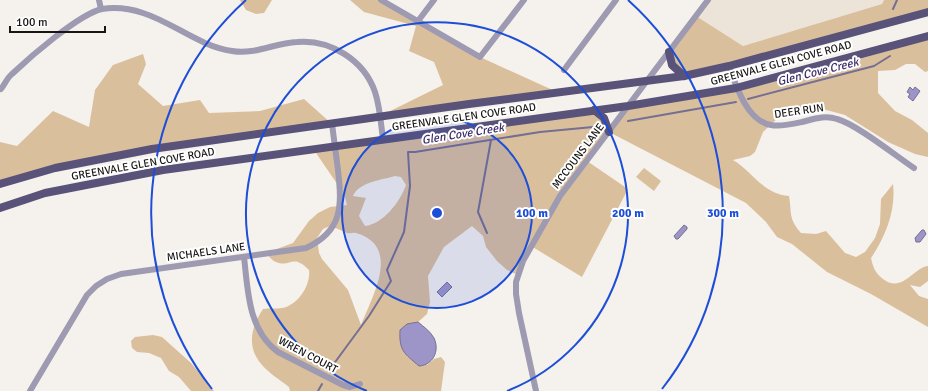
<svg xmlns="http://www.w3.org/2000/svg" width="928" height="391" font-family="Signika,sans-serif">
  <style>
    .built { fill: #ede4d9 }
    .green { fill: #dabf9d; fill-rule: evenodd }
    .water { fill: #9d95c8; stroke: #756f92 }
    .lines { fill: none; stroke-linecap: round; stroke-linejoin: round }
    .stream { stroke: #756f92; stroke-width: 2 }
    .minor { stroke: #9d9ab1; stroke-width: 6 }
    .major { stroke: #595279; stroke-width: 8 }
    .ring { fill: none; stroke: #1d4ed8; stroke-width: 2 }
    .labels { text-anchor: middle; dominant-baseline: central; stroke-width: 4; stroke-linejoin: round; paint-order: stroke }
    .street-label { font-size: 11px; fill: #171614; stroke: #fff }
    .water-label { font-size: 12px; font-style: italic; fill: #3c2d6b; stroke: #fff }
    .centre { fill: #1d4ed8; stroke: #fff; stroke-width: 2 }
    .ring-label { font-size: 12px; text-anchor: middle; font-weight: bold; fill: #1d4ed8; stroke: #fff; stroke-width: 4; stroke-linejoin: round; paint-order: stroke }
  </style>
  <rect width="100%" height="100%" fill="#f5f1ec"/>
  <path class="built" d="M708,0H884L882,4L743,46L696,16Z"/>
  <g class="green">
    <path d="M240,0H272L264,13L256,14L246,10Z"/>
    <path d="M350,0H381L480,57L557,92L380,116L443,85L434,62L409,51L416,26L364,12Z"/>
    <path d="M884,0H928V12L684,76L668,54L696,16L743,46L882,4Z"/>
    <path d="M928,37V71L925,72L915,64H906L895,70L878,71V93L895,111L912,120L928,133V157L915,154L888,142L845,115L819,108L799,111L779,117L763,132L755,152L750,156L733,160C753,172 763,194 789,196C792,213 788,218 801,233L816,234L826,231L845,253L856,257L865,252L875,238L880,224L881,199L893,184C896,210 886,236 871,258C873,267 875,273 883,279C902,294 914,267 928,266V281L920,287L910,285L919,296L928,299V327L871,294L827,272L792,244L777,237L766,222L746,203L609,132L587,161L628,189L582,277L531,246L518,275L507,270L497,261L486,247L483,236L472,226L444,247L428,276L430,302L427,314L418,322L407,324L427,365L434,359L441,357L445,362L441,391H290L289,387C280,380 269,373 262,365C246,347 251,327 263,309C269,308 276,309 282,308C298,305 311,285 309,270C292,253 291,268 276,262C272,261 269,256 266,253L293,243L309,221L318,213L330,207L347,205L344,194L314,150L594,110L609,131L628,106L704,94ZM395,176L401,177L406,185C400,202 383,224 365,226L359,216L366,198L353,196C359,182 382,180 395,176ZM330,226C337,228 342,231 347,233C350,234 354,232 356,233C402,246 372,297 361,325L348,290L322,259L319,253L317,238L323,229Z"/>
    <path d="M143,54L146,64L138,84L163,106L200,100L209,113L260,111L304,99L332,124L152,149L0,184V142L17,146L53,111L89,127L95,90L113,65Z"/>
    <path d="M644,168L661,181L654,191L636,177Z"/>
    <path d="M153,335L162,337L191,363L214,391H191L179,377L169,371L161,358L149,353L137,352L132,348L131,341L135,337Z"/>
  </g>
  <g class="water">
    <path d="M910,87L913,90L915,87L920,91L913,101L908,97L910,94L907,92Z"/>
    <path d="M684,225L687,227V229L678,239H676L674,236Z"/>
    <path d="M922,230H924L926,234L920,242H916L915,238Z"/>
    <path d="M447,282L452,287L442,297L437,292Z"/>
    <path d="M418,322C424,327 430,331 434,338C440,351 433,365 419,366C404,353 399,351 400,330L407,324Z"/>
  </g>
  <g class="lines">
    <g class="stream">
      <path d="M893,9L897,0"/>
      <path d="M748,99L874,66L890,56"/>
      <path d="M628,121L736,102"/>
      <path d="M487,233L478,212L491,140"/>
      <path d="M330,369L369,316L391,281L387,270L404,232L410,186L408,152H415L540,132L593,127"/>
      <path d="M318,391L322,384"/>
    </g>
    <g class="minor">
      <path d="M99,0L101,9"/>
      <path d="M381,0L480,57L524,0"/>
      <path d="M418,21L434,0"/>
      <path d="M729,66C736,86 747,121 771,125C780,127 793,124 802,122C814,119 825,115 837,119C856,124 896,156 914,168"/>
      <path d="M564,70L616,0"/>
      <path d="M1,89C5,84 7,78 12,74C30,57 79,14 102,9C115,7 131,9 143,13C174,23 199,46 232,51C255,55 274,43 297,42C330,39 364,60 375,92C380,107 381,124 383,140"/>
      <path d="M244,257C248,291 248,330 278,352L343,385L350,387L360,384"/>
      <path d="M30,391L87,295L96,286L107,279L121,274L306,248C343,231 342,206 338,170C336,155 334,139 332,124"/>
      <path d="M536,391L519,313L516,294V282L523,261L560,196L708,0"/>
    </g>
    <g class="major">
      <path d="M669,52L672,65L684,76"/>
      <path d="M594,110L604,118L609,132"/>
      <path d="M0,184L55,168L152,149L469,104L684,76L729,66L928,12"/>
      <path d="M0,208L45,193L163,170L628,106L736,88L928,36"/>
    </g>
  </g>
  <circle cx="437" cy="213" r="95" fill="#1d4ed8" fill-opacity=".12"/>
  <g class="ring">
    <circle cx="437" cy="213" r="95"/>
    <path d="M367 391A191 191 0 1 1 507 391"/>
    <path d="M212 389A286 286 0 0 1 246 0M628 0A286 286 0 0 1 662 389"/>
  </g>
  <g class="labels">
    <g class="street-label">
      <text transform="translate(781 63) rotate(-15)">GREENVALE GLEN COVE ROAD</text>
      <text transform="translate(799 111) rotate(-8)">DEER RUN</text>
      <text transform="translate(464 117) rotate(-8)">GREENVALE GLEN COVE ROAD</text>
      <text transform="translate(578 156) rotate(-53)">MCCOUNS LANE</text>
      <text transform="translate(143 164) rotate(-10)">GREENVALE GLEN COVE ROAD</text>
      <text transform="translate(206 252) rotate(-8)">MICHAELS LANE</text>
      <text transform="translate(308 355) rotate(28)">WREN COURT</text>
    </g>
    <g class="water-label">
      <text transform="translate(818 72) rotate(-14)">Glen Cove Creek</text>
      <text transform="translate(463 134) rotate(-9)">Glen Cove Creek</text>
    </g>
  </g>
  <circle cx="437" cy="213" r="6" class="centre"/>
  <g class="ring-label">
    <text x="532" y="217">100 m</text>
    <text x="628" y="217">200 m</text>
    <text x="723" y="217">300 m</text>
  </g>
  <path d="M10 26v6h95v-6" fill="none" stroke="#171614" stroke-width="2"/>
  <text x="16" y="26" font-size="12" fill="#171614" stroke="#ffffff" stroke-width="3" paint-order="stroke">100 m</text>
</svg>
